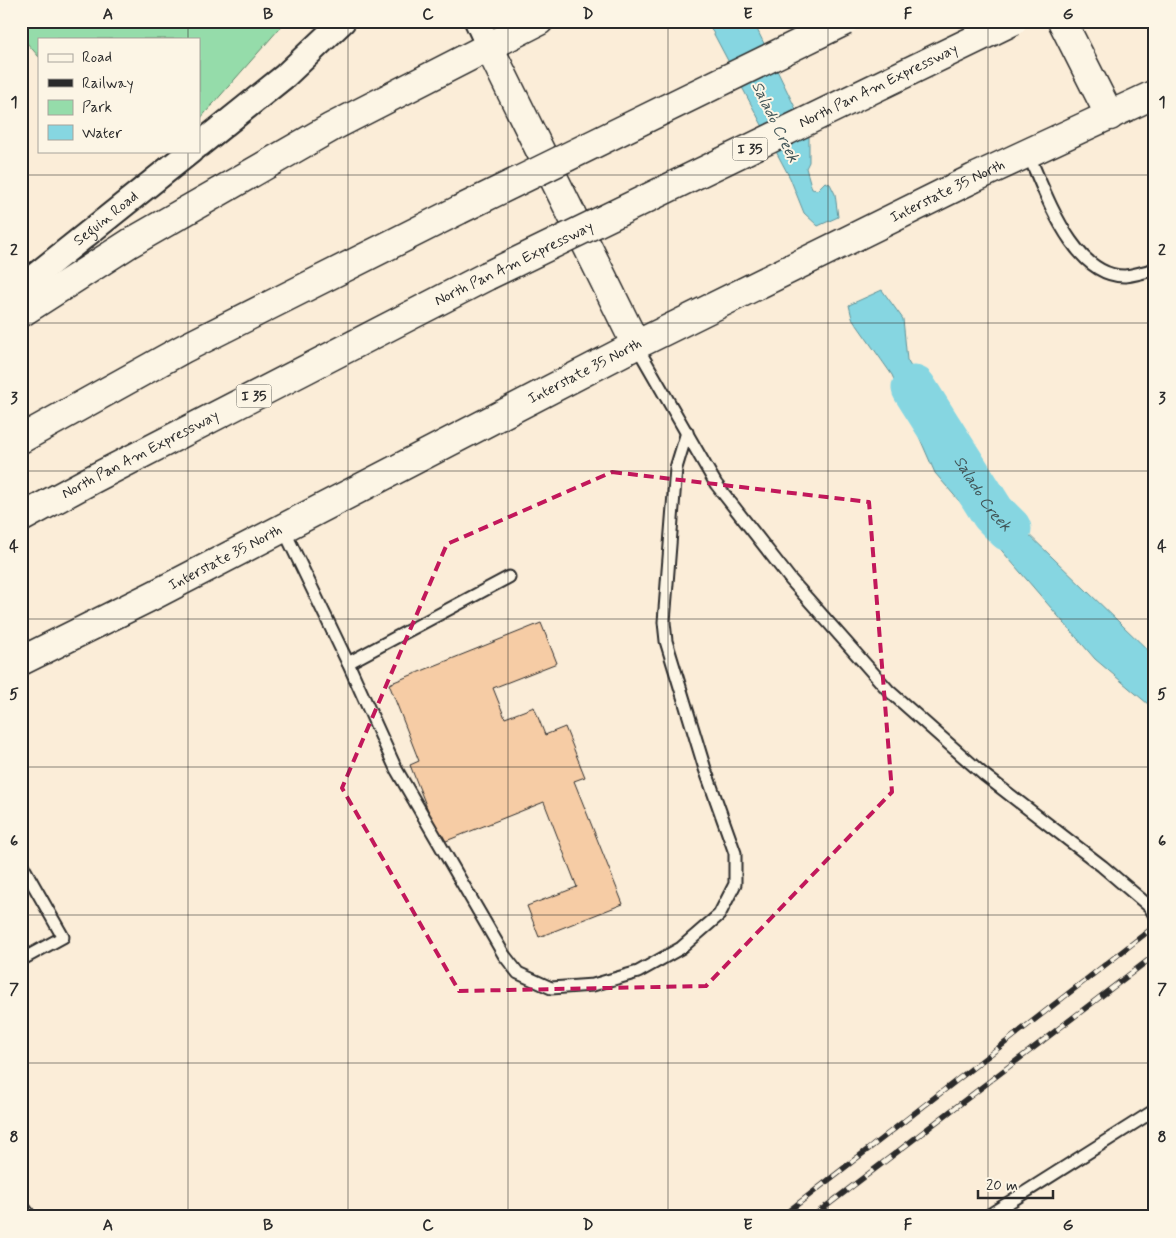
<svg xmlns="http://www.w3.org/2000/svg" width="1176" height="1238" font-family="Mynerve,sans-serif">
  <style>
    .green { fill: #95dcaa; stroke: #60846a }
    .water { fill: #86d6e1; stroke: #629298 }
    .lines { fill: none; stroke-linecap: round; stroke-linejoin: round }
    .river { stroke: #86d6e1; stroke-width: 45 }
    .building { fill: #f6cca5; stroke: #2b2b2b }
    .lane-casing { stroke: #2b2b2b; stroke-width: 15 }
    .street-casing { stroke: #2b2b2b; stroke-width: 28 }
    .secondary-casing { stroke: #2b2b2b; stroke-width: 31 }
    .highway-casing { stroke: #2b2b2b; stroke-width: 31 }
    .lane { stroke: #fcf5e5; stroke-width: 11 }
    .street { stroke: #fcf5e5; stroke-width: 24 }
    .secondary { stroke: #fcf5e5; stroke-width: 28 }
    .highway { stroke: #fcf5e5; stroke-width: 28 }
    .rail-casing { stroke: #2b2b2b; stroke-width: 5.5 }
    .rail { stroke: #fcf5e5; stroke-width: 4; stroke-dasharray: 11; stroke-linecap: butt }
    .highway-bridge-casing { stroke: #2b2b2b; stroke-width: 31; stroke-linecap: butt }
    .highway-bridge { stroke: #fcf5e5; stroke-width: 28 }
    .marked { fill: none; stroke: #c2185b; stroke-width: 4; stroke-dasharray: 10 6; stroke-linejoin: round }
    .grid { fill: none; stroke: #2b2b2b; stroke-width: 1; stroke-opacity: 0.55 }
    .labels { text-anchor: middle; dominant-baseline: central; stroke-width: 4; stroke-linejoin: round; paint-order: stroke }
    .shield { fill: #fcf5e5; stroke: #6a6863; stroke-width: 1 }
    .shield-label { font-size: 14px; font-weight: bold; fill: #2b2b2b }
    .street-label { font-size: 15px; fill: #2b2b2b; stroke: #fcf5e5 }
    .water-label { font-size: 16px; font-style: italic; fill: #425658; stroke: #fcf5e5 }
    .neatline { fill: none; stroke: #2b2b2b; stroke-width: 2 }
    .grid-label { font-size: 16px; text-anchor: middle; font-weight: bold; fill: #2b2b2b }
  </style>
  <rect width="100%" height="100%" fill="#fbedd8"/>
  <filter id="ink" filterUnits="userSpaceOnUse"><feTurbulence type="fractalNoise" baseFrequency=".02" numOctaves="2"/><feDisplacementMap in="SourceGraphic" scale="10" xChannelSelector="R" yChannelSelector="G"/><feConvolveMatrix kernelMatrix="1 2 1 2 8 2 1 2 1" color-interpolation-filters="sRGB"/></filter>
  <g filter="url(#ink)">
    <path class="green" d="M21,21H286L199,120V39H39V57L21,36Z"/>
    <g class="water">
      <path d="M707,21H753L809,136V162L806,168L812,189L817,190L825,182L830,184L835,194L838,217L818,226L804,213L790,178Z"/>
      <path d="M882,290L903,319L907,360L943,421L951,459L1155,657V710L1095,659L935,473L892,375L852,318L849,305Z"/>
    </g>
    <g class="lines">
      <path class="river" id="s1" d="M914,388L993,513L1009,529"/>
    </g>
    <path class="building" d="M541,623L557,663L493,688L505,718L534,707L545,735L565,727L585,777L574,781L623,904L539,937L527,906L577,887L544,802L441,843L410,765L419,761L389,684Z"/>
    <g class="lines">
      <defs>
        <g id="lane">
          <path d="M1028,154C1046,193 1073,277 1125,276C1135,275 1145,272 1155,269"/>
          <path d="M636,345L716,484L791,580L888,690L983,774L1102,866L1150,907L1155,916"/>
          <path d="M283,528L348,663L509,577"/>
          <path d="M348,663L396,769L504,955L518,973L551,988L593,985L638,972L681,948L719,915L735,884V853L705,769L666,641L664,622L676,468L687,432"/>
          <path d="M21,863L63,937L21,960"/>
          <path d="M21,1204L31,1217"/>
          <path d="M986,1217L1155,1110"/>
        </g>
        <g id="street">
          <path d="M477,21L489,47"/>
          <path d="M199,145L285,76L343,21"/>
          <path id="s2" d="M21,287L191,151"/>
        </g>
        <g id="secondary">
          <path d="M1062,21L1110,116"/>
          <path d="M489,47L636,345"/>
          <path d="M21,313L130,243L332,127L539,21"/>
          <path id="s3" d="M21,661L154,595L636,345L974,178L1155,94"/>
        </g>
        <g id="highway">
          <path d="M21,439L183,349L459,210"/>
          <path id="s4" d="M21,518L93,479L487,276"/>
        </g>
      </defs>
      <use href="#lane" class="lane-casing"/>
      <use href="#street" class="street-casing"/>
      <use href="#secondary" class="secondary-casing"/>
      <use href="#highway" class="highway-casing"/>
      <use href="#lane" class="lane"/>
      <use href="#street" class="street"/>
      <use href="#secondary" class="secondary"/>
      <use href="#highway" class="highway"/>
      <defs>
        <g id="rail">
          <path d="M781,1217L1155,926"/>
          <path d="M812,1217L1155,955"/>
        </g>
      </defs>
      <use href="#rail" class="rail-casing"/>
      <use href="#rail" class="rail"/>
      <defs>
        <g id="highway-bridge">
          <path d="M459,210L845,21"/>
          <path id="s5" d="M487,276L1013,21"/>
        </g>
      </defs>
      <use href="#highway-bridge" class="highway-bridge-casing"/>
      <use href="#highway-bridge" class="highway-bridge"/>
    </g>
  </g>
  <path class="marked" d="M612,472L869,502L892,792L706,986L459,991L342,788L447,544Z"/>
  <path class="grid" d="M188,21V39M348,21V1217M508,21V1217M668,21V1217M828,21V1217M988,21V1217M188,151V1217M21,175H1155M21,323H1155M21,471H1155M21,619H1155M21,767H1155M21,915H1155M21,1063H1155"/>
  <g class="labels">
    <g class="shield">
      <rect x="732.5" y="137.5" width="35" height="23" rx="4"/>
      <rect x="236.5" y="384.5" width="35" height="23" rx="4"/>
    </g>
    <g class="shield-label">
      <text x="750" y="149">I 35</text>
      <text x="254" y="396">I 35</text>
    </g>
    <g class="street-label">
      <text stroke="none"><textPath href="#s5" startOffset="435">North Pan Am Expressway</textPath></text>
      <text stroke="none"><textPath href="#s3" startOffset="1039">Interstate 35 North</textPath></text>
      <text stroke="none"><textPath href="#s2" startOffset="109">Seguin Road</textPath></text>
      <text transform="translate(514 264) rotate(-26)">North Pan Am Expressway</text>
      <text stroke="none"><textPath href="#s3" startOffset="634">Interstate 35 North</textPath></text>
      <text stroke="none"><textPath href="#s4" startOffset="135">North Pan Am Expressway</textPath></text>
      <text stroke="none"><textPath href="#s3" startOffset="229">Interstate 35 North</textPath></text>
    </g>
    <g class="water-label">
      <text transform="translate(775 122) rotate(64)">Salado Creek</text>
      <text stroke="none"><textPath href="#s1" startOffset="126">Salado Creek</textPath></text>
    </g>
  </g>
  <rect width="1176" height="1238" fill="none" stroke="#fcf5e5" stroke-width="55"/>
  <rect x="38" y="38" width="162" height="115" fill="#fcf5e5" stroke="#a8a49b"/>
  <rect x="48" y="54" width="25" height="8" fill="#fcf5e5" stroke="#a8a49b"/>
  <text x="82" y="62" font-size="15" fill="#2b2b2b">Road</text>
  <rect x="48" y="79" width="25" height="8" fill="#2b2b2b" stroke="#a8a49b"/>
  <text x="82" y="88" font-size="15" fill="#2b2b2b">Railway</text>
  <rect x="48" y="100" width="25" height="15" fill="#95dcaa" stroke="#a8a49b"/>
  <text x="82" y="112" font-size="15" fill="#2b2b2b">Park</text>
  <rect x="48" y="125" width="25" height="15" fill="#86d6e1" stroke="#a8a49b"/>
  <text x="82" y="138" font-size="15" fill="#2b2b2b">Water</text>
  <path d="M978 1190v8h75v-8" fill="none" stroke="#2b2b2b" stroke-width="2.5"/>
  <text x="986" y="1190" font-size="15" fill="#2b2b2b" stroke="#fcf5e5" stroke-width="4" paint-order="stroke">20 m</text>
  <rect x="28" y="28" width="1120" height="1182" class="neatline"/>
  <g class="grid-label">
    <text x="108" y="19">A</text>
    <text x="268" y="19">B</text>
    <text x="428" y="19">C</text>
    <text x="588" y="19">D</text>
    <text x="748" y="19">E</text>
    <text x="908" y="19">F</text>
    <text x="1068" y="19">G</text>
    <text x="14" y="107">1</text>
    <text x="1162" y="107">1</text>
    <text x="14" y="255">2</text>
    <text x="1162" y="255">2</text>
    <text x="14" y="403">3</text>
    <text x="1162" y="403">3</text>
    <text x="14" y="551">4</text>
    <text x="1162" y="551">4</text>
    <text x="14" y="699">5</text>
    <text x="1162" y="699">5</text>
    <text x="14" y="846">6</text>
    <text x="1162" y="846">6</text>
    <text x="14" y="994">7</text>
    <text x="1162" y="994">7</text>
    <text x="14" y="1142">8</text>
    <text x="1162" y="1142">8</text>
    <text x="108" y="1230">A</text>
    <text x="268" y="1230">B</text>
    <text x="428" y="1230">C</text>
    <text x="588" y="1230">D</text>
    <text x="748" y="1230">E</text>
    <text x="908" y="1230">F</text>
    <text x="1068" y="1230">G</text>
  </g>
</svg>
